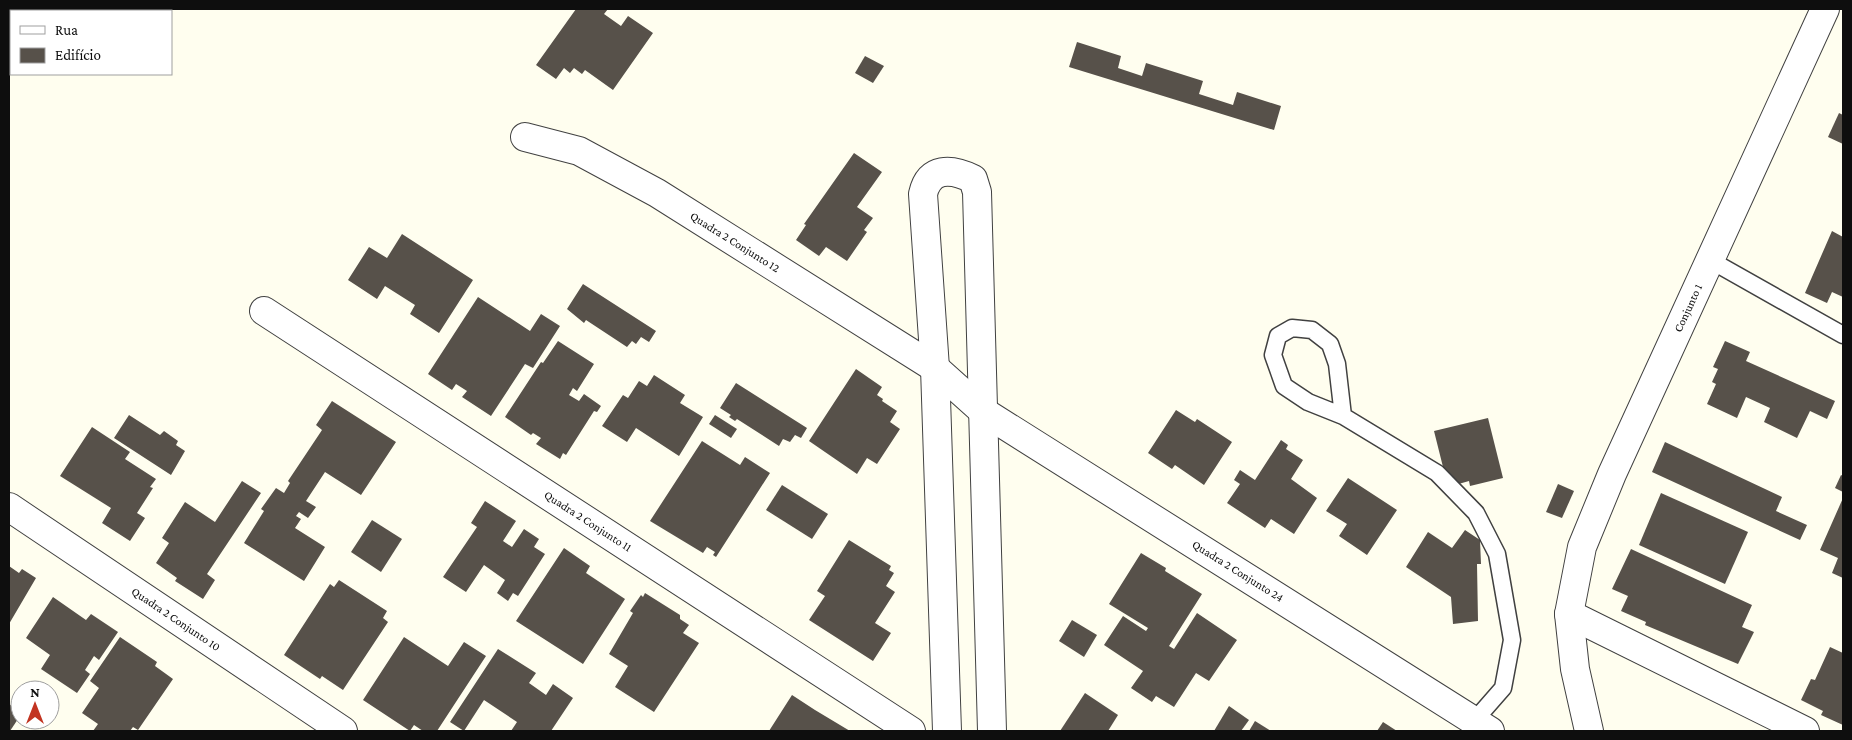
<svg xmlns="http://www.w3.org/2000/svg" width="1852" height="740" font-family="'Crimson Pro',serif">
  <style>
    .building { fill: #57514a }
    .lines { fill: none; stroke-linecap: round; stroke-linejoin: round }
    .service-casing { stroke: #414141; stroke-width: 19 }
    .minor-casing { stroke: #414141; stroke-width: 30 }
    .service { stroke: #fff; stroke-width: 16 }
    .minor { stroke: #fff; stroke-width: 28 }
    .labels { text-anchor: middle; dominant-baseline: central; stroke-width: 5; stroke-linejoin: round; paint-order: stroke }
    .street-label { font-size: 12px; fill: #0e0e0e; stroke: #fff }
  </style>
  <rect width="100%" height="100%" fill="#fffeef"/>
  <g class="building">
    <path d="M576,9H608L604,14L621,26L628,16L653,33L613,90L585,70L582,74L574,68L570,73L564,68L556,79L536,65Z"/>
    <path d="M1077,42L1121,56L1118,68L1142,76L1146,63L1203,81L1199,94L1233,105L1237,92L1281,106L1274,130L1069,67Z"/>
    <path d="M865,56L884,66L873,83L855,73Z"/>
    <path d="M1839,113L1843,115V144L1828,137Z"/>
    <path d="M854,153L882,172L857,207L873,218L864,230L867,232L847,261L826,247L819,256L796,240L806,225L804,224Z"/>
    <path d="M1832,231L1843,237V297L1832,292L1827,303L1805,293Z"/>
    <path d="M402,234L473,280L439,333L410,314L415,305L385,286L377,299L348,280L369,247L387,258Z"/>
    <path d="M583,284L656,331L649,342L641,337L636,344L632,341L627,347L586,320L584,323L567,309Z"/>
    <path d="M478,297L530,331L541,314L560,326L533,368L525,364L491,416L462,397L467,391L456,384L452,390L428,374Z"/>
    <path d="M558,341L594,364L577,391L573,388L569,395L579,401L584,394L601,406L597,412L594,411L566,455L563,453L560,459L536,444L541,438L533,433L531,435L505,417L541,362L543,363Z"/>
    <path d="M1725,341L1750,352L1746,361L1835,401L1827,419L1810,411L1797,438L1764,422L1770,408L1746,397L1737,418L1707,404L1716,384L1712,382L1718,369L1713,367Z"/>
    <path d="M856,369L882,387L877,395L883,399L882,401L897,411L890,422L900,429L877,464L867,458L857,474L809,441Z"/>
    <path d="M654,375L685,395L680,403L703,417L679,456L636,428L627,442L602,426L623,395L628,398L639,381L647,386Z"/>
    <path d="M736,383L807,428L801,438L795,435L790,442L783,439L779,446L737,419L735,421L729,417L731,415L720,408Z"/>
    <path d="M332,401L396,442L361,495L325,472L306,501L316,507L308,518L299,512L296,516L301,519L295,528L325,547L304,581L244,543L264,511L261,509L276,488L284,493L290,483L288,481L322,430L316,425Z"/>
    <path d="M1176,410L1195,422L1197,419L1232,442L1204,485L1175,465L1172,469L1148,453Z"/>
    <path d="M129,415L160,435L164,431L178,441L176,445L185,451L171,475L114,438Z"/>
    <path d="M715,415L737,429L731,438L709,424Z"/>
    <path d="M1488,418L1503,478L1470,486L1469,481L1448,487L1434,431Z"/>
    <path d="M92,427L130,452L125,459L156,479L150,487L153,488L137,513L145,518L130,541L102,523L111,508L60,476Z"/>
    <path d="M1281,440L1288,445L1286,449L1303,460L1291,479L1317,498L1294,534L1271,519L1265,528L1227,503L1240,484L1234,480L1240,470L1255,480Z"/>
    <path d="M702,441L740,465L745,457L770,473L716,557L713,555L715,552L707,547L703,553L650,521Z"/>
    <path d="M1665,442L1782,497L1776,511L1807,525L1800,540L1652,472Z"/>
    <path d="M1841,475L1843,476V492L1835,488Z"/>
    <path d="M1348,478L1397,510L1367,555L1339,536L1347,524L1326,511Z"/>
    <path d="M242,481L261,493L207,574L215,580L203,599L175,581L177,578L156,563L169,543L162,538L185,502L215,522Z"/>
    <path d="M1558,484L1574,491L1562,518L1546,512Z"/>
    <path d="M782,485L828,514L812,539L766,510Z"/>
    <path d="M1661,493L1748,532L1725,584L1639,545Z"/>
    <path d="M1843,498V578L1832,573L1838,558L1820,550Z"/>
    <path d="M485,501L516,521L503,541L512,547L524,529L539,539L534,547L545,554L518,596L513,593L508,601L497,593L505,580L484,565L466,592L443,577L477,527L471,523Z"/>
    <path d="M372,520L402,539L381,572L351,552Z"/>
    <path d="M1465,530L1480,540L1481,564H1477L1478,621L1453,624L1451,597L1406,567L1428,532L1452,548Z"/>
    <path d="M849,540L891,566L889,570L894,573L886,586L895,592L875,623L891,633L873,661L809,620L825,596L817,591Z"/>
    <path d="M564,548L590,566L586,573L625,599L583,664L516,621Z"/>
    <path d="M1631,549L1752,605L1742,627L1754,632L1738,664L1645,625L1646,622L1621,611L1628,596L1612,589Z"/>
    <path d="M1141,553L1166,568L1165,571L1202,594L1169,646L1174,649L1197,613L1237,640L1209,681L1196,673L1174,707L1156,696L1152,702L1131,688L1143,671L1104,645L1123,616L1146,631L1148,628L1109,604Z"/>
    <path d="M9,566L19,573L22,569L36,578L9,624Z"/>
    <path d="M339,580L387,611L383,618L388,622L343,690L322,676L320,679L284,655L330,584L334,587Z"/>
    <path d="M645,593L680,615V619L689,625L683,633L699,643L654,712L615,687L628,666L609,654L633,613L630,611L641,595L643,597Z"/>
    <path d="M53,597L86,620L91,614L118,632L99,660L94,656L85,670L90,674L77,693L41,669L50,655L26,638Z"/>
    <path d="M1072,620L1097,635L1084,657L1059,641Z"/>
    <path d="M120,637L157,662L155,666L173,679L138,730L133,727L130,731H93L98,724L82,713L99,688L90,681Z"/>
    <path d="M404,637L448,666L464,642L486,656L437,731H423L414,725L410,731L363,700Z"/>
    <path d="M1830,647L1843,653V725L1821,715L1823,711L1801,700L1811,679L1815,680Z"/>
    <path d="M498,649L536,673L529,683L546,695L553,684L573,698L551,731H511L517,722L484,700L464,731L450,722Z"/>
    <path d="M1085,693L1118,715L1108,731H1060Z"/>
    <path d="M792,695L815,710L850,731H769Z"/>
    <path d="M9,704L20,711V716L10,731Z"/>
    <path d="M1229,706L1249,720L1241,731H1214Z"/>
    <path d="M1255,721L1271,731H1249Z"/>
    <path d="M1383,722L1397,731H1377Z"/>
  </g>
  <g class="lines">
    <defs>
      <g id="service">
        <path d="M1710,260L1843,335"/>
        <path d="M1343,416L1337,364L1330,344L1312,330L1292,328L1278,336L1273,355L1284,386L1308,402L1343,416L1437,473L1476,513L1497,554L1512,640L1503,688L1475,720"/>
      </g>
      <g id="minor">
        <path d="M525,137L579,151L657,193L935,368L984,412L1490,731"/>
        <path d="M264,311L911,731"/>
        <path d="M9,507L343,731"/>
        <path d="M1569,614L1805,731"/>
        <path d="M947,731L935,368L923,194C929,167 951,168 973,179L977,192L992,731"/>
        <path d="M1589,731L1575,669L1569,614L1582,547L1612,474L1825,9"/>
      </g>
    </defs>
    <use href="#service" class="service-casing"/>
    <use href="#minor" class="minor-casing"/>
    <use href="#service" class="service"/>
    <use href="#minor" class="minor"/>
  </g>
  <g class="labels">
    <g class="street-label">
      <text transform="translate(735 242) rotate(32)">Quadra 2 Conjunto 12</text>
      <text transform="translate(1688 308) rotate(-65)">Conjunto 1</text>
      <text transform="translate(588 521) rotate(33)">Quadra 2 Conjunto 11</text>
      <text transform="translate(1238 571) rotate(32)">Quadra 2 Conjunto 24</text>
      <text transform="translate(176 619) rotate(34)">Quadra 2 Conjunto 10</text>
    </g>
  </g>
  <rect width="1852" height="740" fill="none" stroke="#0e0e0e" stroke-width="20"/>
  <rect x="10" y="10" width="162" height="65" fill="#ffffff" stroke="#9f9f9f"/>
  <rect x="20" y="26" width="25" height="8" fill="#ffffff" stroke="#9f9f9f"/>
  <text x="55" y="35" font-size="15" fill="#0e0e0e">Rua</text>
  <rect x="20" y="48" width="25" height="15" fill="#57514a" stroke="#9f9f9f"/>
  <text x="55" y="60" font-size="15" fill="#0e0e0e">Edifício</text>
  <g transform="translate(35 705)"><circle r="24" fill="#ffffff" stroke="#9f9f9f"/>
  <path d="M0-4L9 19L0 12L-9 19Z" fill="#c23421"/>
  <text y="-8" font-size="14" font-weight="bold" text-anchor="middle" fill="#0e0e0e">N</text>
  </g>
</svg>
